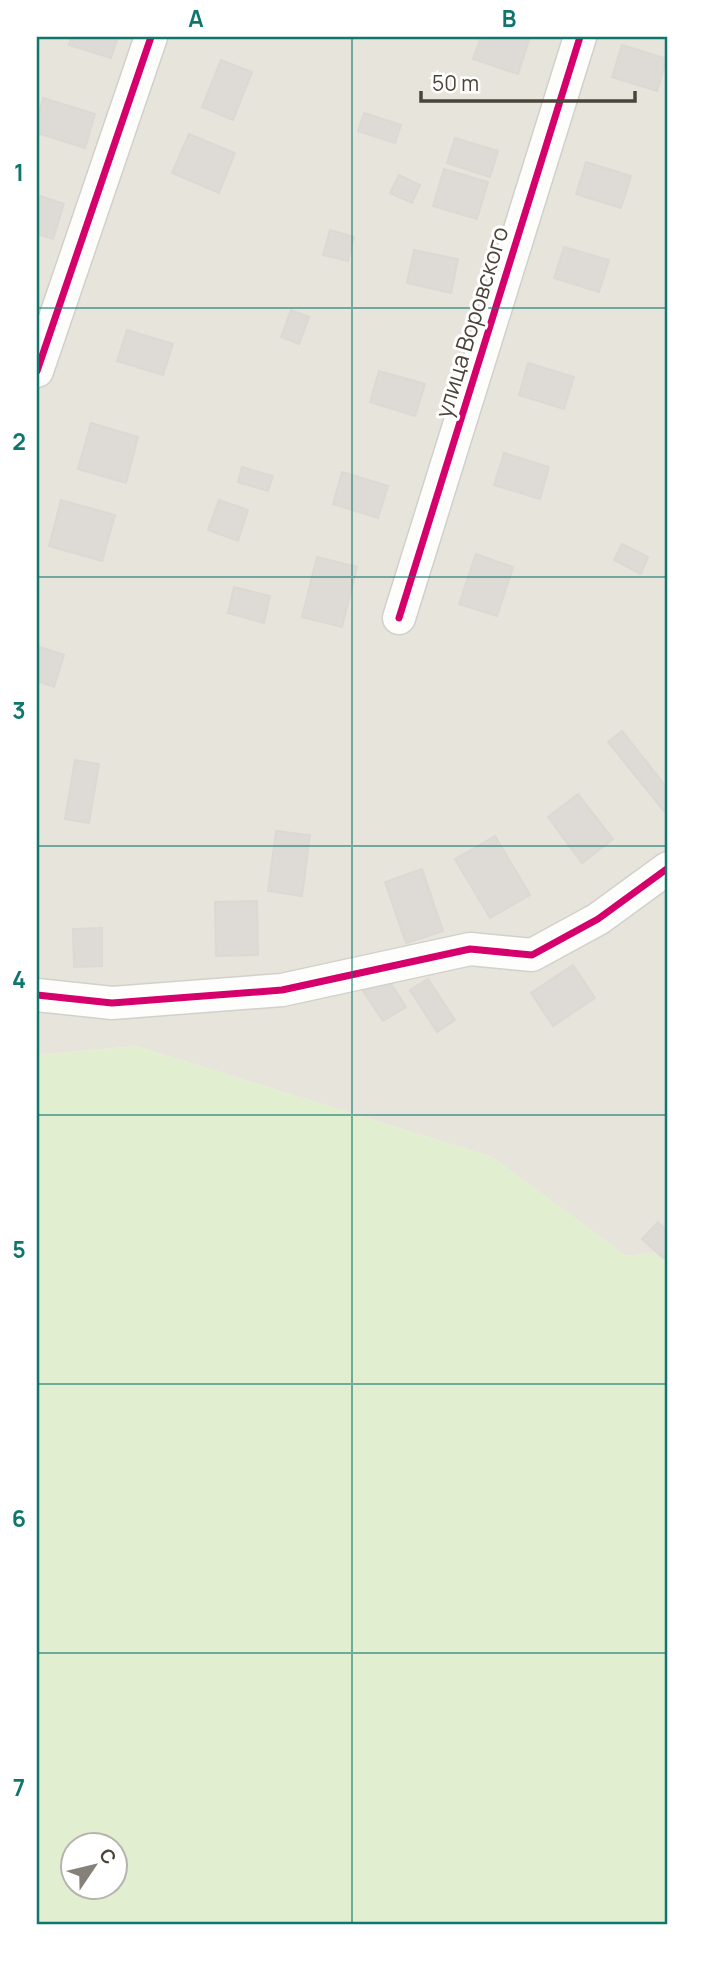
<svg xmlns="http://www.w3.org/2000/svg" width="705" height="1961" font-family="Manrope,sans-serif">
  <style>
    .residential { fill: #e7e4dc }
    .green { fill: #e1eecf; fill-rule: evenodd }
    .building { fill: #dedbd6; stroke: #dcd9d4; stroke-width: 2 }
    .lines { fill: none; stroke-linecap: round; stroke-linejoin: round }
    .minor-casing { stroke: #d2d0cb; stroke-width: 35 }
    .minor { stroke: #fdfdfc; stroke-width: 32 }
    .cycleway-casing { stroke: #fff; stroke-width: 11 }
    .cycleway { stroke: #d6006c; stroke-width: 7 }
    .grid { fill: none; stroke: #0f766e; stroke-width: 2; stroke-opacity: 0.55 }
    .labels { text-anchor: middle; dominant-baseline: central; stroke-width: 6; stroke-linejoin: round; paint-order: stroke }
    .street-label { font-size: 23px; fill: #4b4439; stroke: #fff }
    .neatline { fill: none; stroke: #0f766e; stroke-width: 2.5 }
    .grid-label { font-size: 23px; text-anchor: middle; font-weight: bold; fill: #0f766e }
  </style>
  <rect width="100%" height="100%" fill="#f4f2ee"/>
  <path class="residential" d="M37,37H668V1251L626,1256L492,1157L136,1046L37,1055Z"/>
  <path class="green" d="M136,1046L492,1157L626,1256L668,1251V1924H37V1055ZM74,1846H116V1888H74Z"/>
  <g class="building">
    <path d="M71,37H118L111,58L69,45Z"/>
    <path d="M481,37H519L529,40L518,74L473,59Z"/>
    <path d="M622,45L667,59L657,91L612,77Z"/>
    <path d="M221,60L252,72L233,120L202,107Z"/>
    <path d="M43,98L95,114L85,148L37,133V113L39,114Z"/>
    <path d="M364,113L401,125L395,143L358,131Z"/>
    <path d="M189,134L235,153L219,193L172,173Z"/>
    <path d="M455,138L498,151L490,177L447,163Z"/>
    <path d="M586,162L631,176L621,208L576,194Z"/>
    <path d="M444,169L488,182L477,219L433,206Z"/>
    <path d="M399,175L420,185L412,203L390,193Z"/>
    <path d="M37,195L64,204L53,239L37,234Z"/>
    <path d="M330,230L354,237L348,261L323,255Z"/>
    <path d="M564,247L609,260L599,292L554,278Z"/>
    <path d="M414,250L458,259L451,293L407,283Z"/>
    <path d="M291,310L309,317L299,344L281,337Z"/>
    <path d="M127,330L173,344L163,375L117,361Z"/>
    <path d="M528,363L574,377L564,409L519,395Z"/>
    <path d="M379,371L425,384L415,416L370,402Z"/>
    <path d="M91,423L138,437L126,483L78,469Z"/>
    <path d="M504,453L549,467L540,499L494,485Z"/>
    <path d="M242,467L273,476L268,491L238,482Z"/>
    <path d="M342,472L388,486L378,518L333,504Z"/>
    <path d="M61,500L115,515L102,561L49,546Z"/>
    <path d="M219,500L248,510L238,541L208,530Z"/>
    <path d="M622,544L648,557L641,574L614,560Z"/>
    <path d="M476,554L513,567L497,616L459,604Z"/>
    <path d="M317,557L357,567L342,627L302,617Z"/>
    <path d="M234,587L270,596L264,623L228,613Z"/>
    <path d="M37,646L64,655L54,687L37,681Z"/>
    <path d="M622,731L668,789V808L664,811L608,742Z"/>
    <path d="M75,760L99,764L89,823L65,819Z"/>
    <path d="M578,794L613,839L582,863L548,817Z"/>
    <path d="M276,831L310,835L302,896L268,891Z"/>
    <path d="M495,836L530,895L490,918L455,859Z"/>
    <path d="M422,869L443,931L406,943L385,882Z"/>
    <path d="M257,901L258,955L216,956L215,902Z"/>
    <path d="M102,928V966L74,967L73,929Z"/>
    <path d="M573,965L595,998L553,1026L531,993Z"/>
    <path d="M384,973L406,1007L383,1021L361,988Z"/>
    <path d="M428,979L455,1020L437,1032L410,990Z"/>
    <path d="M658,1222L668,1232V1253L663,1258L642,1239Z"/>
  </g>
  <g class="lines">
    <defs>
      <g id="minor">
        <path d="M37,371L151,37"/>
        <path d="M399,618L580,37"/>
        <path d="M37,995L112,1003L282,990L470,949L532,955L598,919L668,868"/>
      </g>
    </defs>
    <use href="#minor" class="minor-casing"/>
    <use href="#minor" class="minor"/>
    <defs>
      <g id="cycleway">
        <path d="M37,371L151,37"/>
        <path d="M399,618L580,37"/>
        <path d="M37,995L112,1003L282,990L470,949L532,955L598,919L668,868"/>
      </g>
    </defs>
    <use href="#cycleway" class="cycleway-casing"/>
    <use href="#cycleway" class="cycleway"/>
  </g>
  <path class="grid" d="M352,37V1924M37,308H668M37,577H668M37,846H668M37,1115H668M37,1384H668M37,1653H668"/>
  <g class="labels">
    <g class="street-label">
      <text transform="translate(471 322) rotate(-73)">улица Воровского</text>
    </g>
  </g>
  <rect width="705" height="1961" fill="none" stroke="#ffffff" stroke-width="77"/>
  <g transform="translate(94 1866) rotate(55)"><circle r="33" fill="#ffffff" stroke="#b7b4b0" stroke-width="2"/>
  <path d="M0-5L12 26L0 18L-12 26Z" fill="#868178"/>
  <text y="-10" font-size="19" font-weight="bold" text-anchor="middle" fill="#4b4439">С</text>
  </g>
  <path d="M421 91v10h214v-10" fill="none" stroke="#4b4439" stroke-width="3.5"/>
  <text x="432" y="91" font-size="21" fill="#4b4439" stroke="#ffffff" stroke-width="5" paint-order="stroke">50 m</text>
  <rect x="38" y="38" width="628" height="1885" class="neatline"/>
  <g class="grid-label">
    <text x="196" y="27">A</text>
    <text x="509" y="27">B</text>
    <text x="19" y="181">1</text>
    <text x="19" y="450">2</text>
    <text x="19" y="719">3</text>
    <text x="19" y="988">4</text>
    <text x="19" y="1258">5</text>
    <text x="19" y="1527">6</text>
    <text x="19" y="1796">7</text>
  </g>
</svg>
